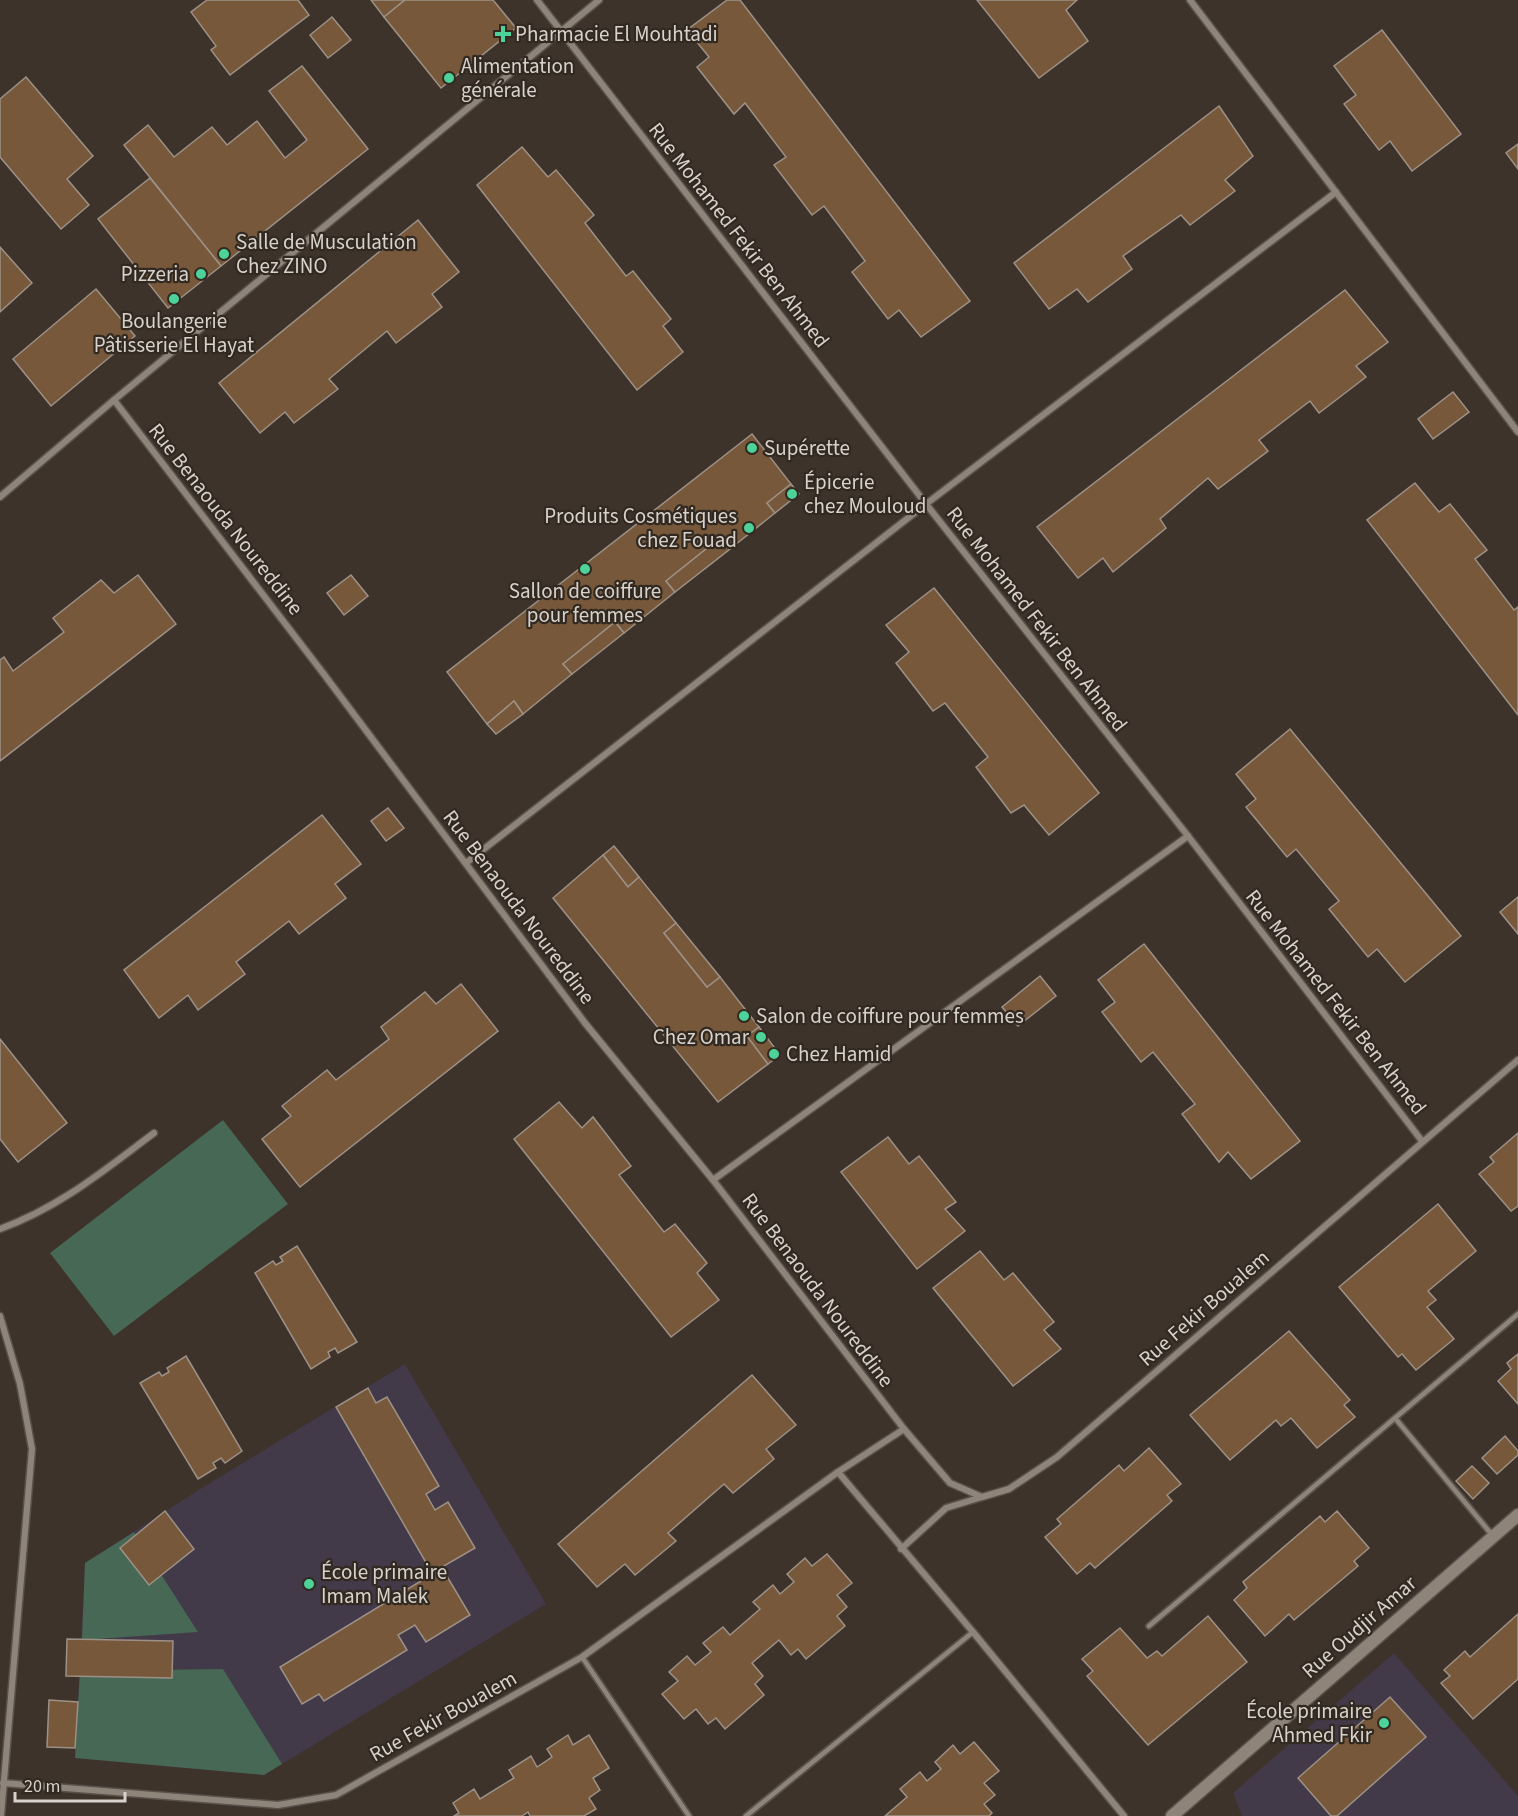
<svg xmlns="http://www.w3.org/2000/svg" width="1518" height="1816" font-family="'Source Sans 3',sans-serif">
  <style>
    .education { fill: #423949 }
    .green { fill: #466854 }
    .building { fill: #77583a; stroke: #9d9187; stroke-width: 1.5 }
    .lines { fill: none; stroke-linecap: round; stroke-linejoin: round }
    .lane-casing { stroke: #59524a; stroke-width: 8 }
    .street-casing { stroke: #59524a; stroke-width: 9 }
    .secondary-casing { stroke: #59524a; stroke-width: 15 }
    .lane { stroke: #8f847a; stroke-width: 4.5 }
    .street { stroke: #8f847a; stroke-width: 6 }
    .secondary { stroke: #8f847a; stroke-width: 12 }
    .poi-dot { fill: #4dd39a; stroke: #322921; stroke-width: 2 }
    .labels { text-anchor: middle; dominant-baseline: central; stroke-width: 4.5; stroke-linejoin: round; paint-order: stroke }
    .poi-label { font-size: 21px; fill: #d8d2cc; stroke: #322921; text-anchor: start }
    .street-label { font-size: 21px; fill: #d8d2cc; stroke: #322921 }
  </style>
  <rect width="100%" height="100%" fill="#3d332b"/>
  <g class="education">
    <path d="M405,1364L546,1604L264,1775L75,1758L85,1563L197,1491Z"/>
    <path d="M1394,1653L1518,1796V1816H1242L1233,1793Z"/>
  </g>
  <g class="green">
    <path d="M223,1120L288,1204L114,1336L50,1253Z"/>
    <path d="M134,1532L198,1632L82,1640L85,1563Z"/>
    <path d="M223,1669L282,1764L264,1775L75,1758L80,1671Z"/>
  </g>
  <g class="building">
    <path d="M207,0H298L309,15L230,75L211,50L216,46L191,12Z"/>
    <path d="M371,0H405L384,17Z"/>
    <path d="M405,0H493L516,28L441,88L384,17Z"/>
    <path d="M727,0H740L970,301L921,337L899,310L888,319L852,272L865,261L824,206L812,215L774,165L786,157L745,103L734,114L697,67L709,57L687,30Z"/>
    <path d="M977,0H1077L1066,10L1088,41L1039,78Z"/>
    <path d="M332,17L351,40L328,58L310,35Z"/>
    <path d="M1382,30L1461,134L1412,171L1390,141L1379,150L1344,104L1356,95L1334,66Z"/>
    <path d="M302,66L368,149L221,266L124,145L148,125L174,157L212,127L227,145L257,121L285,158L307,140L269,91Z"/>
    <path d="M26,77L93,156L67,179L89,205L61,229L0,157V99Z"/>
    <path d="M1219,106L1253,156L1225,180L1235,191L1190,225L1181,215L1123,256L1132,269L1088,302L1077,289L1049,309L1014,263Z"/>
    <path d="M1518,144V169L1506,153Z"/>
    <path d="M522,147L548,177L556,170L594,215L585,223L626,276L633,271L671,319L663,326L683,352L637,390L477,185Z"/>
    <path d="M150,178L221,266L168,308L98,219Z"/>
    <path d="M418,220L459,272L432,294L442,307L396,343L387,331L329,379L338,389L294,423L285,412L260,433L219,383Z"/>
    <path d="M0,247L32,283L0,312Z"/>
    <path d="M96,289L135,336L51,406L13,359Z"/>
    <path d="M1345,290L1388,342L1356,366L1366,377L1319,413L1310,401L1259,440L1268,451L1218,489L1208,478L1160,519L1166,528L1113,572L1103,558L1078,578L1037,527Z"/>
    <path d="M1453,392L1469,412L1433,439L1418,419Z"/>
    <path d="M752,434L791,484L767,503L775,513L730,549L721,537L666,581L675,592L624,633L615,622L563,664L572,674L523,714L514,701L487,724L447,672Z"/>
    <path d="M1415,483L1439,512L1450,504L1487,550L1475,559L1514,610L1518,607V715L1367,520Z"/>
    <path d="M791,484L799,494L775,513L767,503Z"/>
    <path d="M721,537L730,549L675,592L666,581Z"/>
    <path d="M138,575L176,624L0,761V660L4,657L13,671L64,632L53,618L101,580L114,593Z"/>
    <path d="M351,575L368,596L344,615L327,593Z"/>
    <path d="M934,588L1099,793L1049,835L1024,805L1011,813L976,767L988,757L945,703L933,711L896,663L909,652L886,625Z"/>
    <path d="M615,622L624,633L572,674L563,664Z"/>
    <path d="M514,701L523,714L496,734L487,724Z"/>
    <path d="M1290,729L1461,936L1405,982L1377,949L1368,957L1329,909L1339,901L1296,849L1287,857L1246,807L1256,799L1236,774Z"/>
    <path d="M388,808L404,828L386,841L371,821Z"/>
    <path d="M322,815L361,864L335,884L346,898L299,934L289,921L236,962L245,974L198,1010L188,995L159,1018L124,970Z"/>
    <path d="M614,846L639,877L628,887L603,855Z"/>
    <path d="M603,855L628,887L639,877L676,923L664,933L707,987L720,977L759,1027L747,1036L768,1064L718,1102L553,898Z"/>
    <path d="M1518,897V934L1500,912Z"/>
    <path d="M676,923L720,977L707,987L664,933Z"/>
    <path d="M1144,944L1300,1141L1251,1179L1228,1152L1219,1162L1182,1114L1195,1104L1153,1052L1141,1062L1102,1012L1115,1002L1098,980Z"/>
    <path d="M1040,976L1056,996L1018,1026L1002,1007Z"/>
    <path d="M461,984L498,1031L300,1187L262,1139L291,1116L282,1106L327,1070L336,1080L389,1039L381,1027L425,992L436,1004Z"/>
    <path d="M759,1027L780,1055L768,1064L747,1036Z"/>
    <path d="M0,1039L67,1123L18,1162L0,1139Z"/>
    <path d="M559,1102L582,1128L593,1117L631,1166L619,1175L664,1232L675,1224L707,1263L697,1273L719,1300L671,1337L514,1139Z"/>
    <path d="M1518,1133V1206L1511,1211L1479,1174L1494,1162L1490,1157Z"/>
    <path d="M888,1137L909,1164L919,1156L956,1202L945,1209L965,1231L917,1269L841,1172Z"/>
    <path d="M1438,1204L1476,1251L1428,1291L1436,1300L1427,1307L1454,1339L1416,1370L1402,1354L1398,1357L1339,1287Z"/>
    <path d="M297,1246L357,1342L338,1353L335,1348L328,1352L330,1357L311,1369L255,1273L273,1261L276,1265L283,1261L280,1257Z"/>
    <path d="M980,1251L1004,1280L1013,1273L1054,1322L1044,1330L1061,1349L1013,1386L933,1288Z"/>
    <path d="M1289,1331L1350,1400L1344,1405L1355,1417L1317,1448L1291,1418L1281,1426L1276,1420L1230,1460L1190,1415Z"/>
    <path d="M1518,1354V1404L1498,1381L1511,1369L1507,1363Z"/>
    <path d="M186,1356L242,1451L225,1463L221,1458L213,1463L216,1468L198,1479L140,1383L159,1372L162,1376L169,1372L167,1368Z"/>
    <path d="M752,1375L796,1425L766,1449L774,1459L733,1493L724,1484L668,1533L676,1541L635,1575L625,1564L597,1587L558,1544Z"/>
    <path d="M368,1388L376,1403L387,1397L439,1486L426,1494L435,1510L448,1502L475,1548L432,1573L336,1407Z"/>
    <path d="M1505,1436L1518,1451V1455L1497,1474L1482,1458Z"/>
    <path d="M1149,1448L1181,1484L1167,1495L1172,1501L1095,1568L1090,1563L1077,1574L1045,1537L1061,1524L1057,1519L1119,1465L1124,1471Z"/>
    <path d="M1472,1466L1489,1483L1473,1499L1456,1481Z"/>
    <path d="M165,1511L194,1549L149,1585L120,1548Z"/>
    <path d="M1337,1511L1369,1548L1354,1561L1358,1566L1294,1620L1289,1614L1265,1636L1234,1600L1247,1588L1243,1582L1320,1516L1325,1522Z"/>
    <path d="M827,1554L852,1583L837,1595L847,1607L837,1616L845,1626L806,1659L798,1649L791,1655L779,1640L752,1663L763,1676L755,1684L764,1695L725,1729L716,1718L708,1724L696,1709L684,1719L662,1694L678,1681L669,1672L687,1656L695,1665L711,1652L703,1643L723,1627L730,1635L760,1609L753,1602L773,1585L780,1594L794,1582L787,1574L805,1558L812,1566Z"/>
    <path d="M442,1568L470,1615L426,1642L415,1625L398,1635L407,1650L324,1701L319,1694L302,1704L280,1667Z"/>
    <path d="M1518,1614V1679L1473,1719L1441,1683L1450,1676L1444,1670L1465,1651L1470,1657Z"/>
    <path d="M1208,1616L1247,1662L1148,1745L1087,1676L1093,1671L1082,1659L1120,1628L1147,1658L1157,1651L1162,1656Z"/>
    <path d="M67,1639L173,1641L172,1678L66,1676Z"/>
    <path d="M1390,1697L1426,1737L1337,1816H1331L1298,1778Z"/>
    <path d="M49,1700L78,1702L75,1748L47,1747Z"/>
    <path d="M568,1735L573,1745L589,1735L609,1768L593,1778L600,1790L589,1798L596,1809L584,1816H530L528,1812L522,1816H454L459,1813L453,1803L474,1789L480,1799L514,1778L509,1770L531,1756L537,1767L552,1757L547,1749Z"/>
    <path d="M974,1742L999,1771L984,1783L995,1795L984,1804L992,1813L989,1816H885L907,1797L900,1789L920,1772L927,1781L941,1769L935,1762L953,1745L960,1754Z"/>
  </g>
  <g class="lines">
    <defs>
      <g id="lane">
        <path d="M1395,1418L1493,1536"/>
        <path d="M1149,1626L1518,1314"/>
        <path d="M582,1657L689,1816"/>
        <path d="M746,1816L973,1632"/>
      </g>
      <g id="street">
        <path d="M537,0L926,504L1188,836L1422,1141"/>
        <path d="M1190,0L1518,432"/>
        <path d="M114,400L323,673L585,1023L713,1180L904,1429L950,1483L982,1497L1009,1489L1057,1457L1518,1060"/>
        <path d="M0,497L114,400L599,0"/>
        <path d="M466,863L926,504L1336,192"/>
        <path d="M713,1180L1188,836"/>
        <path d="M0,1229C60,1207 103,1171 154,1133"/>
        <path d="M0,1316L20,1384L32,1449L1,1816"/>
        <path d="M838,1472L973,1632L1124,1816"/>
        <path d="M901,1549L946,1508L982,1497"/>
        <path d="M3,1783L278,1805L336,1795L582,1657L838,1472L904,1429"/>
      </g>
      <path id="secondary" d="M1172,1816L1518,1515"/>
    </defs>
    <use href="#lane" class="lane-casing"/>
    <use href="#street" class="street-casing"/>
    <use href="#secondary" class="secondary-casing"/>
    <use href="#lane" class="lane"/>
    <use href="#street" class="street"/>
    <use href="#secondary" class="secondary"/>
  </g>
  <g class="poi-dot">
    <path d="M500 25h6v6h6v6h-6v6h-6v-6h-6v-6h6z"/>
    <circle cx="449" cy="78" r="6"/>
    <circle cx="224" cy="254" r="6"/>
    <circle cx="201" cy="274" r="6"/>
    <circle cx="174" cy="299" r="6"/>
    <circle cx="752" cy="448" r="6"/>
    <circle cx="792" cy="494" r="6"/>
    <circle cx="749" cy="528" r="6"/>
    <circle cx="585" cy="569" r="6"/>
    <circle cx="744" cy="1016" r="6"/>
    <circle cx="761" cy="1037" r="6"/>
    <circle cx="774" cy="1054" r="6"/>
    <circle cx="309" cy="1584" r="6"/>
    <circle cx="1384" cy="1723" r="6"/>
  </g>
  <g class="labels">
    <g class="poi-label">
      <text x="515" y="34">Pharmacie El Mouhtadi</text>
      <text x="461" y="66">Alimentation<tspan x="461" dy="24">générale</tspan></text>
      <text x="236" y="242">Salle de Musculation<tspan x="236" dy="24">Chez ZINO</tspan></text>
      <text x="189" y="274" text-anchor="end">Pizzeria</text>
      <text x="174" y="321" text-anchor="middle">Boulangerie<tspan x="174" dy="24">Pâtisserie El Hayat</tspan></text>
      <text x="764" y="448">Supérette</text>
      <text x="804" y="482">Épicerie<tspan x="804" dy="24">chez Mouloud</tspan></text>
      <text x="737" y="516" text-anchor="end">Produits Cosmétiques<tspan x="737" dy="24">chez Fouad</tspan></text>
      <text x="585" y="591" text-anchor="middle">Sallon de coiffure<tspan x="585" dy="24">pour femmes</tspan></text>
      <text x="756" y="1016">Salon de coiffure pour femmes</text>
      <text x="749" y="1037" text-anchor="end">Chez Omar</text>
      <text x="786" y="1054">Chez Hamid</text>
      <text x="321" y="1572">École primaire<tspan x="321" dy="24">Imam Malek</tspan></text>
      <text x="1372" y="1711" text-anchor="end">École primaire<tspan x="1372" dy="24">Ahmed Fkir</tspan></text>
    </g>
    <g class="street-label">
      <text transform="translate(739 235) rotate(52)">Rue Mohamed Fekir Ben Ahmed</text>
      <text transform="translate(226 519) rotate(52)">Rue Benaouda Noureddine</text>
      <text transform="translate(1037 619) rotate(52)">Rue Mohamed Fekir Ben Ahmed</text>
      <text transform="translate(519 907) rotate(53)">Rue Benaouda Noureddine</text>
      <text transform="translate(1336 1002) rotate(52)">Rue Mohamed Fekir Ben Ahmed</text>
      <text transform="translate(818 1290) rotate(53)">Rue Benaouda Noureddine</text>
      <text transform="translate(1204 1308) rotate(-41)">Rue Fekir Boualem</text>
      <text transform="translate(1359 1627) rotate(-41)">Rue Oudjir Amar</text>
      <text transform="translate(443 1716) rotate(-29)">Rue Fekir Boualem</text>
    </g>
  </g>
  <path d="M15 1792v9h110v-9" fill="none" stroke="#d8d2cc" stroke-width="3"/>
  <text x="24" y="1792" font-size="18" fill="#d8d2cc" stroke="#322921" stroke-width="4.5" paint-order="stroke">20 m</text>
</svg>
